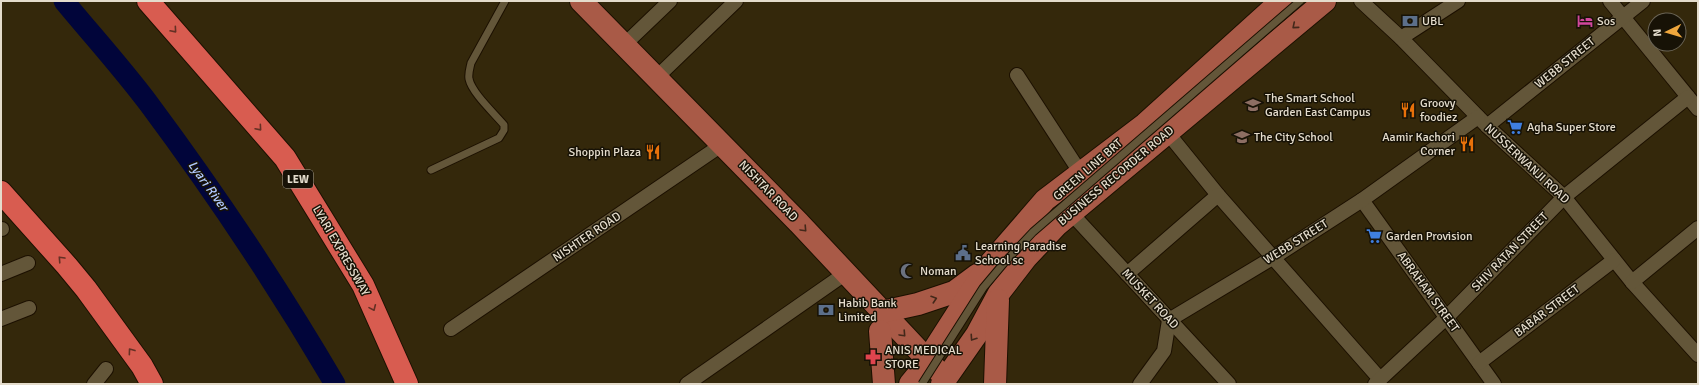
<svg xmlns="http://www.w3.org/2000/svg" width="1699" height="385" font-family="Signika,sans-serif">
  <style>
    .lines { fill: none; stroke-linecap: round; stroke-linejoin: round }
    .river { stroke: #01053a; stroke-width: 21 }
    .lane-casing { stroke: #1c1000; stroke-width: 9 }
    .street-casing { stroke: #1c1000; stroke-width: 16 }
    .primary-casing { stroke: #1c1000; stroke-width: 24 }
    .highway-casing { stroke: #1c1000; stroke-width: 24 }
    .lane { stroke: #635639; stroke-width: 7 }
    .street { stroke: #635639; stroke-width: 14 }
    .primary { stroke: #a95a47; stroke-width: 22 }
    .highway { stroke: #d85c50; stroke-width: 22 }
    .lane-bridge-casing { stroke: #1c1000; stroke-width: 9; stroke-linecap: butt }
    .lane-bridge { stroke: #635639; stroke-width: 7 }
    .oneway { stroke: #43281a }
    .oneway2 { stroke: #643024 }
    .labels { text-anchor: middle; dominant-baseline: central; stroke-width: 3; stroke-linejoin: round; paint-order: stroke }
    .shield { fill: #171206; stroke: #a69f91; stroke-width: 1 }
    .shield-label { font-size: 11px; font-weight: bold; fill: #e4dccc }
    .poi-label { font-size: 12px; fill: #e4dccc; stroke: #171206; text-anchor: start }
    .street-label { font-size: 12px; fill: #e4dccc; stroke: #171206 }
    .water-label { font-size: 13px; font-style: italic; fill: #b0c8fd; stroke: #171206 }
  </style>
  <rect width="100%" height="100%" fill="#34280b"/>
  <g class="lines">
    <path class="river" d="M64,1C92,35 122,68 149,104C216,194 278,287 335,384"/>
    <defs>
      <path id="lane" d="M431,170L499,138L504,130V125C494,113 472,93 469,79C468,73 470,68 471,63L505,1"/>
      <g id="street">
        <path d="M1361,1L1401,38L1487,126L1564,197L1632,282L1698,355"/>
        <path d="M1610,1L1698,109"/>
        <path d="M1401,38L1458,1"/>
        <path d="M624,45L670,1"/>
        <path d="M1017,75L1080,172"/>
        <path d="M656,78L736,1"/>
        <path d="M1487,126L1643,1"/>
        <path d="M1167,132L1218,195L1380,379"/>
        <path d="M1362,200L1494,384"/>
        <path d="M1071,213L1229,384"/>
        <path d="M1,229H2"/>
        <path d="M1,274L28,263"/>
        <path d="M1127,274L1218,195"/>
        <path d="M1632,282L1698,228"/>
        <path d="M1,319L29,308"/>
        <path d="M451,329L723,144"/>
        <path d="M1479,363L1614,260"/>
        <path d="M94,384L106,369"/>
        <path d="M687,384L846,273"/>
        <path d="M1140,384L1164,351L1169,320L1274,257L1362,200L1478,117"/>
        <path d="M1375,384L1447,317L1564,197L1688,97"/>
      </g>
      <g id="primary">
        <path d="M581,1L799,223L937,370"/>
        <path d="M882,312L918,304L954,292L977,275"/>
        <path d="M880,331L884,384"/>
        <path d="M910,384L919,373L987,267L1045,200L1145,124L1281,1"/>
        <path d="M942,384L977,334L999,293L1026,258L1057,225L1325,1"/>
        <path d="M995,384L998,300"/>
      </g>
      <g id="highway">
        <path d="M148,1L285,158L363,285L407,384"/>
        <path d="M1,192L67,266L86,289L142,366L152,384"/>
      </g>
    </defs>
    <use href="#lane" class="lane-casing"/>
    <use href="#street" class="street-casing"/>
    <use href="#primary" class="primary-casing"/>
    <use href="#highway" class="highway-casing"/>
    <use href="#lane" class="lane"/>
    <use href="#street" class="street"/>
    <use href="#primary" class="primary"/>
    <use href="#highway" class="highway"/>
    <defs>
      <path id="lane-bridge" d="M922,384L983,288L1004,263L1033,232L1300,1"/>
    </defs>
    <use href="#lane-bridge" class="lane-bridge-casing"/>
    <use href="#lane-bridge" class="lane-bridge"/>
  </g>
  <defs><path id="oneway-chevron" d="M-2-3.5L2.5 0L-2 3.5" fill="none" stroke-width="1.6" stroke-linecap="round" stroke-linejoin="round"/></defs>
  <g class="oneway">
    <use href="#oneway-chevron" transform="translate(1295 26) rotate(140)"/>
    <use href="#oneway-chevron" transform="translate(804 229) rotate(47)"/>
    <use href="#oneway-chevron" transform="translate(934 299) rotate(-18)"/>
    <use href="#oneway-chevron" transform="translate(903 334) rotate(47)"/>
    <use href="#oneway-chevron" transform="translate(973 338) rotate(124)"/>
  </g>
  <g class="oneway2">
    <use href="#oneway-chevron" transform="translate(174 30) rotate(49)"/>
    <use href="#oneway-chevron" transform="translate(259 128) rotate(49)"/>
    <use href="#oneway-chevron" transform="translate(61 259) rotate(-133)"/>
    <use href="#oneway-chevron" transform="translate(373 308) rotate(66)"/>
    <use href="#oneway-chevron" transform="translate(131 351) rotate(-126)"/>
  </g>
  <defs>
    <symbol id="bank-bare" viewBox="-9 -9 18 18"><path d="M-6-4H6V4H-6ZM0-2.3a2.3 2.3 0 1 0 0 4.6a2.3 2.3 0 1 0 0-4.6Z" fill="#5c6f8a" stroke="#171206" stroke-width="2.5" paint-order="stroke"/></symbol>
    <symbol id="hotel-bare" viewBox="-9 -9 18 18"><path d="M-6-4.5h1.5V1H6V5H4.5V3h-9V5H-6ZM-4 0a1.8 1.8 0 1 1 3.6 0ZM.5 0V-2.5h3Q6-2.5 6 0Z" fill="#d1479c" stroke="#171206" stroke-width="2.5" paint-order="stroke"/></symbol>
    <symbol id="school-bare" viewBox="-9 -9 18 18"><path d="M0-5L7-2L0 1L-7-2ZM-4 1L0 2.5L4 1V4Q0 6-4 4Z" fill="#8d6e63" stroke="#171206" stroke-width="2.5" paint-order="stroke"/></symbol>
    <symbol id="restaurant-bare" viewBox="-9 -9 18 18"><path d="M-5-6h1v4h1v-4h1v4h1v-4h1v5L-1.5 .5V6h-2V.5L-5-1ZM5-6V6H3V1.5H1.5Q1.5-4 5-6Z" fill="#e8710a" stroke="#171206" stroke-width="2.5" paint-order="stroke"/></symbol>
    <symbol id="supermarket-bare" viewBox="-9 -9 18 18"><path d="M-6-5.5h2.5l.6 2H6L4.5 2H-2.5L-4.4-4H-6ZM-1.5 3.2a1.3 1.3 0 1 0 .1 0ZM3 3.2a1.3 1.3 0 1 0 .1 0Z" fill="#3f7fe0" stroke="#171206" stroke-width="2.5" paint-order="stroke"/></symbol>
    <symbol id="civic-bare" viewBox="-9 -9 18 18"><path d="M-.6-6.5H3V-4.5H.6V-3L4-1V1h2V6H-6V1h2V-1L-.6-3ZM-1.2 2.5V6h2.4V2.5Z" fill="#5c6f8a" stroke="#171206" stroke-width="2.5" paint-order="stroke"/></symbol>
    <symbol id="mosque-bare" viewBox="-9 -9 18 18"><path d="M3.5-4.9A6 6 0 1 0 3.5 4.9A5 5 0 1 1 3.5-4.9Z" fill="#6b7280" stroke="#171206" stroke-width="2.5" paint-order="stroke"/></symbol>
    <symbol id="pharmacy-bare" viewBox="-9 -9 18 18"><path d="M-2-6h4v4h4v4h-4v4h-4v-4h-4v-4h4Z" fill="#e0444e" stroke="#171206" stroke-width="2.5" paint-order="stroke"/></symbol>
  </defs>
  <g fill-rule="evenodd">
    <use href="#bank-bare" x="1399" y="10" width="22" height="22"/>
    <use href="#hotel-bare" x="1574" y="10" width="22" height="22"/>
    <use href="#school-bare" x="1242" y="94" width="22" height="22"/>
    <use href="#restaurant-bare" x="1397" y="99" width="22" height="22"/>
    <use href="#supermarket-bare" x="1504" y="116" width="22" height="22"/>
    <use href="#school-bare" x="1231" y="126" width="22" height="22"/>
    <use href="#restaurant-bare" x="1456" y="133" width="22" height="22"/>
    <use href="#restaurant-bare" x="642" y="141" width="22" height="22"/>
    <use href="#supermarket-bare" x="1363" y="225" width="22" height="22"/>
    <use href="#civic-bare" x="952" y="242" width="22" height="22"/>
    <use href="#mosque-bare" x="897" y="260" width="22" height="22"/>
    <use href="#bank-bare" x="815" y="299" width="22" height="22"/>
    <use href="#pharmacy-bare" x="862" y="346" width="22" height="22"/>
  </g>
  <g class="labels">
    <rect class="shield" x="283" y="170" width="30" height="18" rx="3"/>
    <g class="shield-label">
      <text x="298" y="179">LEW</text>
    </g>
    <g class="poi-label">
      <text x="1422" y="21">UBL</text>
      <text x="1597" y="21">Sos</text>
      <text x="1265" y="98">The Smart School<tspan x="1265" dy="14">Garden East Campus</tspan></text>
      <text x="1420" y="103">Groovy<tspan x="1420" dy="14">foodiez</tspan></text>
      <text x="1527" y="127">Agha Super Store</text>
      <text x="1254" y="137">The City School</text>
      <text x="1455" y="137" text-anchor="end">Aamir Kachori<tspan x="1455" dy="14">Corner</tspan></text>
      <text x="641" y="152" text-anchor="end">Shoppin Plaza</text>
      <text x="1386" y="236">Garden Provision</text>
      <text x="975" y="246">Learning Paradise<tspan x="975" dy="14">School sc</tspan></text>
      <text x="920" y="271">Noman</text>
      <text x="838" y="303">Habib Bank<tspan x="838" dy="14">Limited</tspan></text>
      <text x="885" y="350">ANIS MEDICAL<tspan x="885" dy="14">STORE</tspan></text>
    </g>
    <g class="street-label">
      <text transform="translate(1565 63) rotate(-39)">WEBB STREET</text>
      <text transform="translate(1527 164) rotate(43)">NUSSERWANJI ROAD</text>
      <text transform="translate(1088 170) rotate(-41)">GREEN LINE BRT</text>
      <text transform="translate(1116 176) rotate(-40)">BUSINESS RECORDER ROAD</text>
      <text transform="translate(768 191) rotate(46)">NISHTAR ROAD</text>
      <text transform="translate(587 237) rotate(-34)">NISHTER ROAD</text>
      <text transform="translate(1296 242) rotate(-32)">WEBB STREET</text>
      <text transform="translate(341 251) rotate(60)">LYARI EXPRESSWAY</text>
      <text transform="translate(1510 252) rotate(-46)">SHIV RATAN STREET</text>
      <text transform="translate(1428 292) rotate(54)">ABRAHAM STREET</text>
      <text transform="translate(1150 299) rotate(47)">MUSKET ROAD</text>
      <text transform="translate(1547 311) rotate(-37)">BABAR STREET</text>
    </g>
    <g class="water-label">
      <text transform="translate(208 186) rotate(54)">Lyari River</text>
    </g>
  </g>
  <rect width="1699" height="385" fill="none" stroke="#e4dccc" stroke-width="4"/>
  <g transform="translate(1667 32) rotate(265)"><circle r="19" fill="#171206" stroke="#696355"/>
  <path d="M0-3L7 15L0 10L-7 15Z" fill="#efa73d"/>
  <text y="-6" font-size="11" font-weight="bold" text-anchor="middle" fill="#e4dccc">N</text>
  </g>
</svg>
